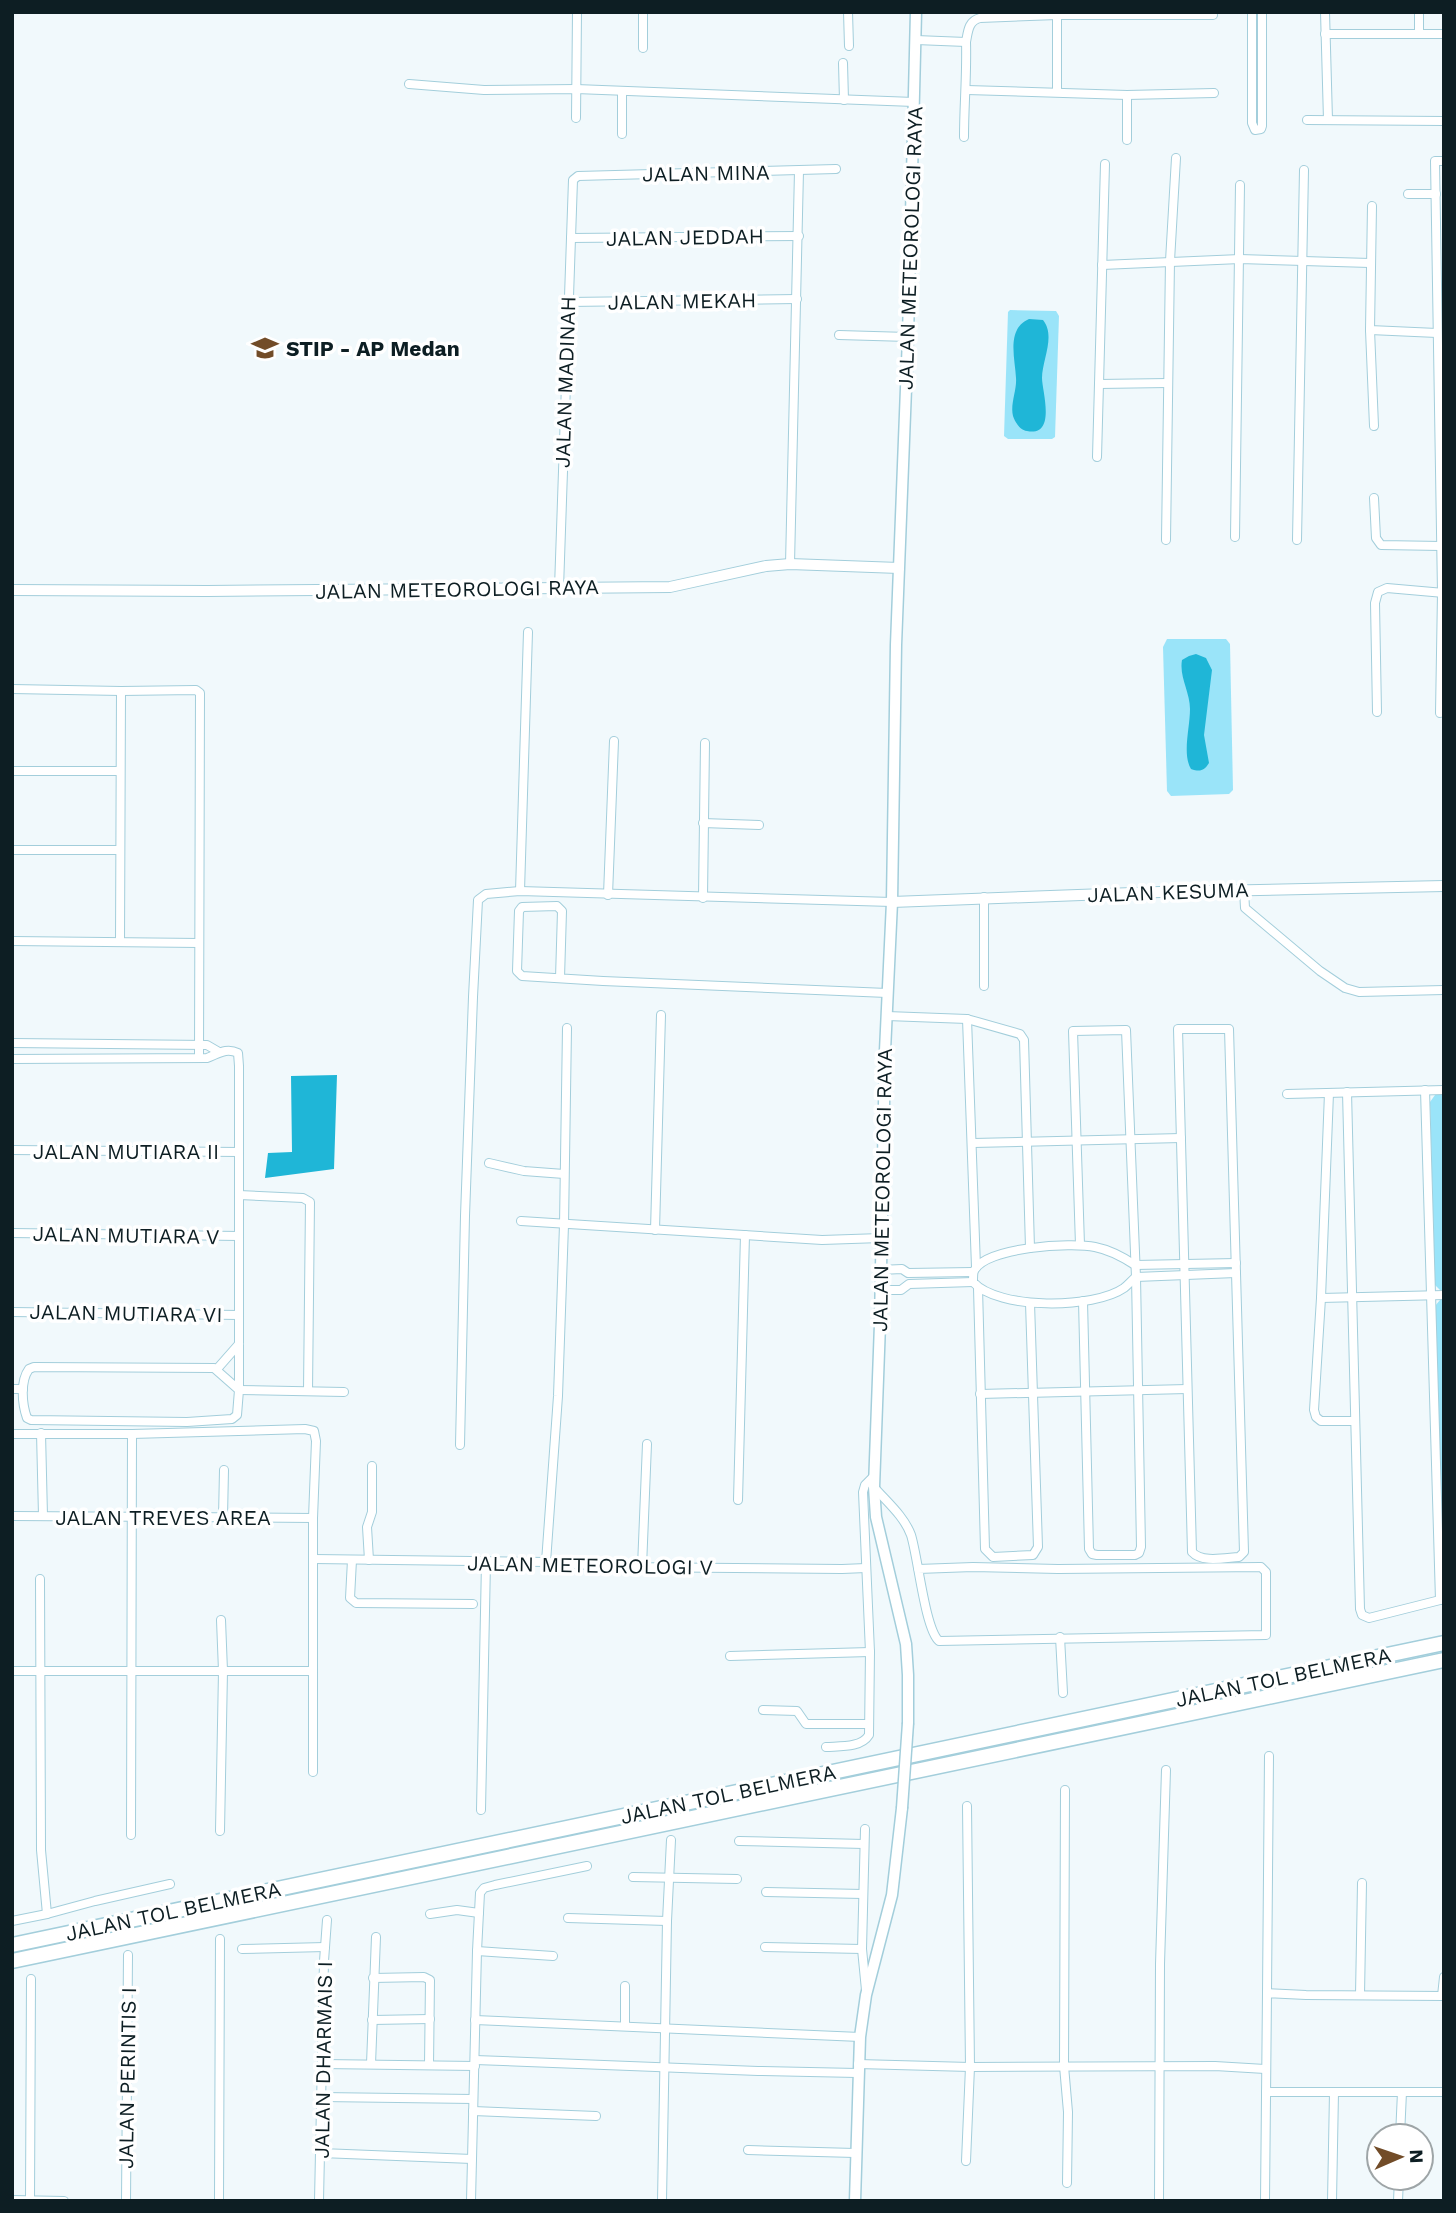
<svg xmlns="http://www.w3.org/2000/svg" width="1456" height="2213" font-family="'Work Sans',sans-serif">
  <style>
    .green { fill: #9ae4f9 }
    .water { fill: #1fb6d7 }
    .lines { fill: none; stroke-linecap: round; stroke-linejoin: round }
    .minor-casing { stroke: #a3cedb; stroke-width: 10 }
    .tertiary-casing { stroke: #a3cedb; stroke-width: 12 }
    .secondary-casing { stroke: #a3cedb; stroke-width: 13 }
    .motorway-casing { stroke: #a3cedb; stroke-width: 17 }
    .minor { stroke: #fff; stroke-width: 8 }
    .tertiary { stroke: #fff; stroke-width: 10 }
    .secondary { stroke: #fff; stroke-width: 10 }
    .motorway { stroke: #fff; stroke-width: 14 }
    .secondary-bridge-casing { stroke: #a3cedb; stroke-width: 13; stroke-linecap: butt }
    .secondary-bridge { stroke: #fff; stroke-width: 10 }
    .labels { text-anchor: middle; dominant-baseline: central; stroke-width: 7; stroke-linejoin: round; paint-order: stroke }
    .street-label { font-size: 21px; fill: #0d1e23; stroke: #fff }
    .poi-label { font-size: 21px; font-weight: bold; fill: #0d1e23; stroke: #fff; text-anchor: start }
  </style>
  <rect width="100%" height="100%" fill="#f1f9fc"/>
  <g class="green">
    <path d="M1010,310L1056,311L1059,316L1055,437L1052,439H1008L1004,436L1008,312Z"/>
    <path d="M1167,639H1226L1230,644L1233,790L1229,794L1171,796L1167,791L1163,647Z"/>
    <path d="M1444,1094V1290H1440L1435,1285L1430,1102L1435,1095Z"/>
    <path d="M1440,1300H1444V1587L1435,1306Z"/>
  </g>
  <g class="water">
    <path d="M1029,319L1043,320C1056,336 1042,360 1042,378C1042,391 1057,437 1027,431C1020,430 1015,422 1013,416C1010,404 1017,390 1016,378C1015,358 1006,329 1029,319Z"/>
    <path d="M1196,654L1206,658L1212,670L1204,735L1209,763C1204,771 1200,772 1191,769C1182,754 1190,728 1190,709C1190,692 1179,677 1182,660L1189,656Z"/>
    <path d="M337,1075L334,1169L265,1178L268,1153L292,1152L291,1076Z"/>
  </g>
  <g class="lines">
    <defs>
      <g id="minor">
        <path d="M848,12L849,46"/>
        <path d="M1252,12V123L1255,130L1261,129L1262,126V12"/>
        <path d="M1325,12L1328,120"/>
        <path d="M1325,34H1444"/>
        <path d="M1419,34V12"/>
        <path d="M916,40L966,42C968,32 968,21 980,18L1057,15H1213"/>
        <path d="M643,48V12"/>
        <path d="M843,63L844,100"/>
        <path d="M409,84L484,90L576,89L914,102"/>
        <path d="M967,90L1127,95L1214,93"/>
        <path d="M1057,92V15"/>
        <path d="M576,118L577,12"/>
        <path d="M1307,120L1444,121"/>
        <path d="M622,134V92"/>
        <path d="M964,137C964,105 967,74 966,42"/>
        <path d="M1127,140V95"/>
        <path d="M1408,194H1436"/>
        <path d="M1372,206L1370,330L1437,333"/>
        <path d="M571,238L799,236"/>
        <path d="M1102,265L1240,259L1370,263"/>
        <path d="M568,302L797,299"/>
        <path d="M1370,330L1374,426"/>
        <path d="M839,335L908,337"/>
        <path d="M1099,384L1168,383"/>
        <path d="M1097,457L1105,164"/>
        <path d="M1374,498L1376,538L1381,545L1441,546"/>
        <path d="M1235,537L1240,185"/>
        <path d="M1166,540L1170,261L1176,158"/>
        <path d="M1297,540L1304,170"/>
        <path d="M790,564L799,171"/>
        <path d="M559,588L573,180L578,176L836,169"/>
        <path d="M12,689L121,691L196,690L200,693L199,1058"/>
        <path d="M1377,712L1375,603L1378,592L1387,588L1444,593"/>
        <path d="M1440,713L1442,593L1435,161H1444"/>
        <path d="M12,771H120"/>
        <path d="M703,823L759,825"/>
        <path d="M12,850H119"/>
        <path d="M1244,890L1245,908L1320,971L1345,988L1359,992L1444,990"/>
        <path d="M520,891L528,632"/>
        <path d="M608,895L614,741"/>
        <path d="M703,898L705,743"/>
        <path d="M12,941L199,943"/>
        <path d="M120,942L121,691"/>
        <path d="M560,978L562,911L557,906L522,907L519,911L517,971L522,976L603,981L887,993"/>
        <path d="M984,986V897"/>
        <path d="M887,1016L967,1019L1020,1034L1024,1040L1030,1248"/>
        <path d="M967,1019L976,1267"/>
        <path d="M1178,1029H1229L1244,1552L1239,1557C1224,1558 1202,1563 1192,1552Z"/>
        <path d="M12,1043L207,1045L219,1052"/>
        <path d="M12,1059L207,1058C218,1054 226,1047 238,1053L239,1066V1390L237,1415L232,1419L187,1422L31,1420L27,1418C22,1404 20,1381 29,1369L34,1367L214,1368L239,1390"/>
        <path d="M1425,1090L1440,1600"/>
        <path d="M1347,1092L1360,1609L1362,1615L1369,1618L1444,1599"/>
        <path d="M1329,1093L1321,1298L1314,1410L1316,1417L1321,1421H1355"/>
        <path d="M1287,1094L1444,1090"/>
        <path d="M973,1143L1181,1138"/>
        <path d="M12,1150L239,1152"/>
        <path d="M489,1163L524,1171L564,1174"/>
        <path d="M239,1195L303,1198L310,1202L308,1391"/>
        <path d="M521,1221L822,1240L881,1238"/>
        <path d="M655,1230L661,1015"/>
        <path d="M12,1233L239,1236"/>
        <path d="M1080,1245L1073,1031L1126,1030L1136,1277L1141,1547L1139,1553L1135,1555H1097L1092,1554L1089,1549L1083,1301"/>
        <path d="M1236,1263L1135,1265C1123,1257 1110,1250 1095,1247C1072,1242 985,1247 974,1271C973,1273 973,1280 973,1282C998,1310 1094,1309 1124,1288C1128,1285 1132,1280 1136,1277L1236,1273"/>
        <path d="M880,1270L902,1269L908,1273L973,1272"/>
        <path d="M978,1288L985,1549L993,1557L1033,1555L1038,1547L1030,1303"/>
        <path d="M880,1290H901L909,1284L973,1282"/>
        <path d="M1321,1298L1444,1295"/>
        <path d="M12,1312L239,1315"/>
        <path d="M217,1369L239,1344"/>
        <path d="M12,1389H23"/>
        <path d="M239,1390L344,1392"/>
        <path d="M980,1394L1187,1389"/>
        <path d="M41,1433L43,1516"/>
        <path d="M12,1434H132L305,1429L314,1431L316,1441L313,1518V1772"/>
        <path d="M460,1445L465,1216L473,997L478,900L486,894L520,891L892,902"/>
        <path d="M874,1487C887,1502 904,1516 911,1535C918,1557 925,1629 939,1641L1266,1635V1572L1261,1567L1058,1569L973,1567L918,1569"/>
        <path d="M738,1500L745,1235"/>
        <path d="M12,1516L313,1518"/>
        <path d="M223,1517L224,1470"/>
        <path d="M314,1559L546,1562L618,1567L842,1569L866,1568"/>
        <path d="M352,1560L350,1598L356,1603L473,1604"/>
        <path d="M369,1560L367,1527L372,1512V1466"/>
        <path d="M546,1562L558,1396L564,1225L567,1028"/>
        <path d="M642,1567L647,1444"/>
        <path d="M40,1579L41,1850L47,1914L95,1901L170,1884"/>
        <path d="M1060,1637L1063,1693"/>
        <path d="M730,1656L870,1652"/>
        <path d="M12,1671H313"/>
        <path d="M763,1710L797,1711L806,1724H869"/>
        <path d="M826,1747C840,1746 861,1748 869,1735L870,1652L863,1492L865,1485L874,1476"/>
        <path d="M1065,1790L1064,2066L1068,2112L1067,2183"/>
        <path d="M481,1810L486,1562"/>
        <path d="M865,1829L862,1949L866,1990"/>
        <path d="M220,1831L223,1671L221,1620"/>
        <path d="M131,1835L132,1434"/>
        <path d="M739,1841L864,1844"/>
        <path d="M633,1877L737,1879"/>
        <path d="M766,1892L863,1894"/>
        <path d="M430,1914L457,1910L479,1913"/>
        <path d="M568,1918L667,1921"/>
        <path d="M12,1921L47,1914"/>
        <path d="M765,1947L862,1949"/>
        <path d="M242,1949L325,1947"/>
        <path d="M477,1951L553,1956"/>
        <path d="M373,1978L424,1977L430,1980L429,2065"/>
        <path d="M625,1986V2026"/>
        <path d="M1267,1993L1269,1756"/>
        <path d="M1360,1995L1362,1883"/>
        <path d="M1442,1996L1444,1977"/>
        <path d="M372,2020L430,2019"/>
        <path d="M475,2020L860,2037"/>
        <path d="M475,2060L758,2071L857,2073"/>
        <path d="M323,2064L475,2066"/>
        <path d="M371,2064L376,1937"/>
        <path d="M858,2064L970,2067L1215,2066L1265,2069"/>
        <path d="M1266,2092H1444"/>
        <path d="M322,2097L473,2099"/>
        <path d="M473,2111L596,2116"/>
        <path d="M1400,2136L1402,2092"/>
        <path d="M748,2150L855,2153"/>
        <path d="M321,2153L472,2159"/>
        <path d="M966,2161L970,2067L967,1806"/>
        <path d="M12,2200L64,2201"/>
        <path d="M30,2201L31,1979"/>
        <path d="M126,2201L128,1955"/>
        <path d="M219,2201L220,1939"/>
        <path d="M319,2201L324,1961L327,1920"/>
        <path d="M471,2201L477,1951L480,1893L484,1888L495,1885L587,1866"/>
        <path d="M662,2201L667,1921L671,1840"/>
        <path d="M1159,2201L1160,1964L1166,1770"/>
        <path d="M1265,2201L1267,1993L1306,1995L1444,1996"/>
        <path d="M1332,2201L1334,2092"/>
        <path d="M1398,2201L1399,2178"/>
      </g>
      <g id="tertiary">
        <path d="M12,590L207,591L670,587L766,566L790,564L899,568"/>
        <path d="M892,902L1160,892L1444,886"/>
      </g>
      <g id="secondary">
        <path d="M908,1723V1675L906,1644L876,1517L874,1487L880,1324L885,1051L892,902L896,645L908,337L916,12"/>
        <path d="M855,2201L860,2037L866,1995L892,1895L902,1808"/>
      </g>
      <g id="motorway">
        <path d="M12,1945L1444,1643"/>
        <path d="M12,1961L1444,1660"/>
      </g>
    </defs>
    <use href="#minor" class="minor-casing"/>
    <use href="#tertiary" class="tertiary-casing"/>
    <use href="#secondary" class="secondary-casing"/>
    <use href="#motorway" class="motorway-casing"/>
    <use href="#minor" class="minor"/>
    <use href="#tertiary" class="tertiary"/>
    <use href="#secondary" class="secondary"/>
    <use href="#motorway" class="motorway"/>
    <defs>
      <path id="secondary-bridge" d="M902,1808L908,1723"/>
    </defs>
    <use href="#secondary-bridge" class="secondary-bridge-casing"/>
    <use href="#secondary-bridge" class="secondary-bridge"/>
  </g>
  <defs>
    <symbol id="university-bare" viewBox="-9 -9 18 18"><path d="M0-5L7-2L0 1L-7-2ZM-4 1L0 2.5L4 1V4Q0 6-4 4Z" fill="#724c28" stroke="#fff" stroke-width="2.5" paint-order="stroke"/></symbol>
  </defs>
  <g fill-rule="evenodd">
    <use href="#university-bare" x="246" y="329" width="38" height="38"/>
  </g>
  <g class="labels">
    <g class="street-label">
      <text transform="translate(706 173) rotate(-1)">JALAN MINA</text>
      <text transform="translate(685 237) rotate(-1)">JALAN JEDDAH</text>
      <text transform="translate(910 248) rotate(-88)">JALAN METEOROLOGI RAYA</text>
      <text transform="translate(682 301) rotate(-1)">JALAN MEKAH</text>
      <text transform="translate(565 382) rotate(-88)">JALAN MADINAH</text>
      <text transform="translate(457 589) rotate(-1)">JALAN METEOROLOGI RAYA</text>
      <text transform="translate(1168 892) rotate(-2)">JALAN KESUMA</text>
      <text x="126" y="1151">JALAN MUTIARA II</text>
      <text transform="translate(882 1190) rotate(-89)">JALAN METEOROLOGI RAYA</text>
      <text transform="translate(126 1235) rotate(1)">JALAN MUTIARA V</text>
      <text transform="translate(126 1313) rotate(1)">JALAN MUTIARA VI</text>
      <text x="163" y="1517">JALAN TREVES AREA</text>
      <text transform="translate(590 1565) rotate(1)">JALAN METEOROLOGI V</text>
      <text transform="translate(1283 1677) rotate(-12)">JALAN TOL BELMERA</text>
      <text transform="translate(728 1794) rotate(-12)">JALAN TOL BELMERA</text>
      <text transform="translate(173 1911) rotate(-12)">JALAN TOL BELMERA</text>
      <text transform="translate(323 2060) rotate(-89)">JALAN DHARMAIS I</text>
      <text transform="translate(127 2078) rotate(-89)">JALAN PERINTIS I</text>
    </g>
    <g class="poi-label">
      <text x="286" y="348">STIP - AP Medan</text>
    </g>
  </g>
  <rect width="1456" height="2213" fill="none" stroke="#0d1e23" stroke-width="28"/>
  <g transform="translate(1400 2157) rotate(88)"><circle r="33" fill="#ffffff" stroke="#9ea5a7" stroke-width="2"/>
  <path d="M0-5L12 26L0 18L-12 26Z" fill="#724c28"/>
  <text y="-10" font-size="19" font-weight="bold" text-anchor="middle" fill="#0d1e23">N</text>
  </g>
</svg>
